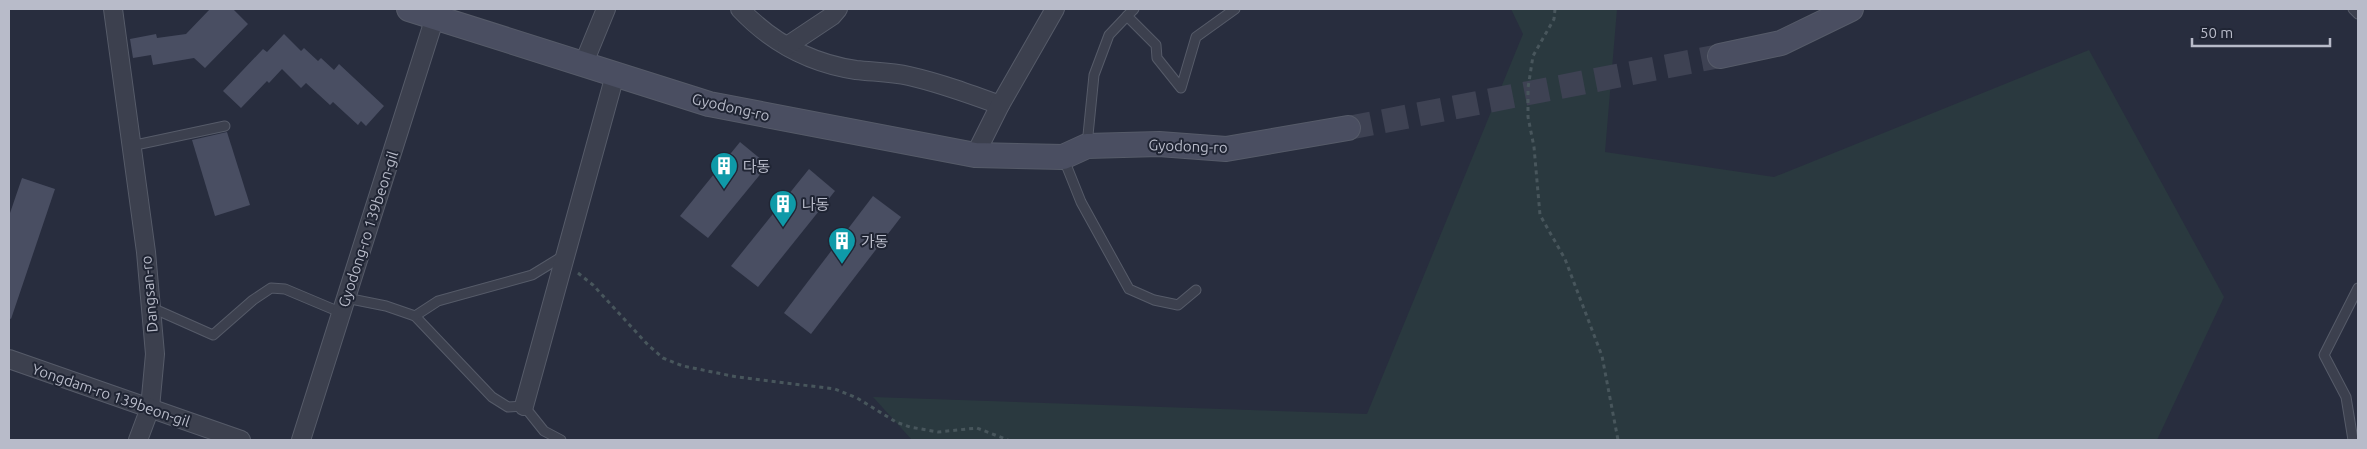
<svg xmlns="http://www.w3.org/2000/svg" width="2367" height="449" font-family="Ubuntu,'Noto Sans KR',sans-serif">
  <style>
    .green { fill: #2a393f }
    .building { fill: #494e62 }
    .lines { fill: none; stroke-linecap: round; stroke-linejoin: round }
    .secondary-tunnel { stroke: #3e4253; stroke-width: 24; stroke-dasharray: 24 12; stroke-linecap: butt }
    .lane-casing { stroke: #565b69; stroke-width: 11 }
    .street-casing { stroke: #565b69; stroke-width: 20 }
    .secondary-casing { stroke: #565b69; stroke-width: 26 }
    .path { stroke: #48565c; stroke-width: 3; stroke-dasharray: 4 4; stroke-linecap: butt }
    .lane { stroke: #3c404e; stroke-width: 9 }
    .street { stroke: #3c404e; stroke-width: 18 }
    .secondary { stroke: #4a4e61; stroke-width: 24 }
    .labels { text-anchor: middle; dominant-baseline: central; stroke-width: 4; stroke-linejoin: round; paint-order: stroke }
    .street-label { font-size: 15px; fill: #b8bbc9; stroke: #202534 }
    .poi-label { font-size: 15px; fill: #b8bbc9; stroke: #202534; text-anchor: start }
  </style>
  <rect width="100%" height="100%" fill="#282d3e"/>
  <path class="green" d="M1511,9H1617L1605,152L1774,177L2089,50L2224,297L2157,440H912L873,397L1367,414L1523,34Z"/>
  <g class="building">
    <path d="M210,9H233L248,24L205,68L194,58L153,65L151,55L133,58L130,39L156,34L157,38L186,34Z"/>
    <path d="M284,34L301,51L304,48L318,61L321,58L334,70L339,64L384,106L366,126L361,121L358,125L333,102L330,105L306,83L301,88L282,69L269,83L267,81L241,108L223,91L263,49L267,52Z"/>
    <path d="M227,132L250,205L215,216L192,140Z"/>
    <path d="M740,142L768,165L708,238L680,216Z"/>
    <path d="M809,169L835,191L758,287L731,266Z"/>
    <path d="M22,178L55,189L11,319L9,318V216Z"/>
    <path d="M873,196L901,217L811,334L784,313Z"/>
  </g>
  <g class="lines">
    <path class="secondary-tunnel" d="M1348,128L1720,56"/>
    <defs>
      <g id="lane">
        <path d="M1134,9L1127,16L1156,45L1157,58L1181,88L1196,37L1235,9"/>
        <path d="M2353,9L2358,14"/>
        <path d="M1087,145L1094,75L1109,35L1127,16"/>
        <path d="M131,146L225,126"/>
        <path d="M1063,157L1081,202L1129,289L1154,300L1178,305L1196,290"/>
        <path d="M346,298L386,306L415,316L492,397L508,407L524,406L544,431L561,440"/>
        <path d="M150,307L213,335L253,300L271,288L285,289L342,313"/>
        <path d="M415,316L438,301L532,275L563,256"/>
        <path d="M2353,440L2346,397L2324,355L2358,288"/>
      </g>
      <g id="street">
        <path d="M113,9L146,252L155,354L150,408L138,440"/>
        <path d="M740,9C772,43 809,63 856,70C873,72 891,72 909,76C940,83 970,94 1000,105"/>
        <path d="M787,46L832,16L838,9"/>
        <path d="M583,65L606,9"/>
        <path d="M975,155L1000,105L1055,9"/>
        <path d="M9,359L241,440"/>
        <path d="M524,406L615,75"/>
        <path d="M301,440L435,17"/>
      </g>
      <g id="secondary">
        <path d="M409,9L709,104L975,155L1063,157L1087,146L1159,144L1226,149L1348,128"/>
        <path d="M1720,56L1781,43L1851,9"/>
      </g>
    </defs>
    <use href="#lane" class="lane-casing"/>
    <use href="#street" class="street-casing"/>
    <use href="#secondary" class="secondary-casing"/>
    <g class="path">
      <path d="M1555,9L1554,19L1533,56L1528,88V117L1534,147L1540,215L1565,259L1602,356L1618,440"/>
      <path d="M578,273L593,285L648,345L663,358L683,366L737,377L835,389L857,398L896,422L910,427L938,432L977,428L1008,440"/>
    </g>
    <use href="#lane" class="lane"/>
    <use href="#street" class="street"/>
    <use href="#secondary" class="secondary"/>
  </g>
  <defs>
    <symbol id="building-pin" viewBox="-11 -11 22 30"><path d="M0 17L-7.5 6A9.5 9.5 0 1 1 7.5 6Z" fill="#0f9aa8" stroke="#202534"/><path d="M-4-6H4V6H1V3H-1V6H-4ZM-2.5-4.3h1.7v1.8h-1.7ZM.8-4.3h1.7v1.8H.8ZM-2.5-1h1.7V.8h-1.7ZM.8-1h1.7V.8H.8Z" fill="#fff"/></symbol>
  </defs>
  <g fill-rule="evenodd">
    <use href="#building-pin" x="708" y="150" width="32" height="43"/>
    <use href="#building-pin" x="767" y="188" width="32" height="43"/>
    <use href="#building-pin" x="826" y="225" width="32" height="43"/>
  </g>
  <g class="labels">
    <g class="street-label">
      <text transform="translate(731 107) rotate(13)">Gyodong-ro</text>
      <text transform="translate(1188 146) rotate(2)">Gyodong-ro</text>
      <text transform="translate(368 229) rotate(-72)">Gyodong-ro 139beon-gil</text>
      <text transform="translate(149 294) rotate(-95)">Dangsan-ro</text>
      <text transform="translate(111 395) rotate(19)">Yongdam-ro 139beon-gil</text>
    </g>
    <g class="poi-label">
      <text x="743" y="166">다동</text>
      <text x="802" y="204">나동</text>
      <text x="861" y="241">가동</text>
    </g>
  </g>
  <rect width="2367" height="449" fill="none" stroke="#b8bbc9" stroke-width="20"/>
  <path d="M2192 38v8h138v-8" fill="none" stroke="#b8bbc9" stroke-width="2.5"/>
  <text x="2200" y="38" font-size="15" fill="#b8bbc9" stroke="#202534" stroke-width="4" paint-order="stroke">50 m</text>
</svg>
